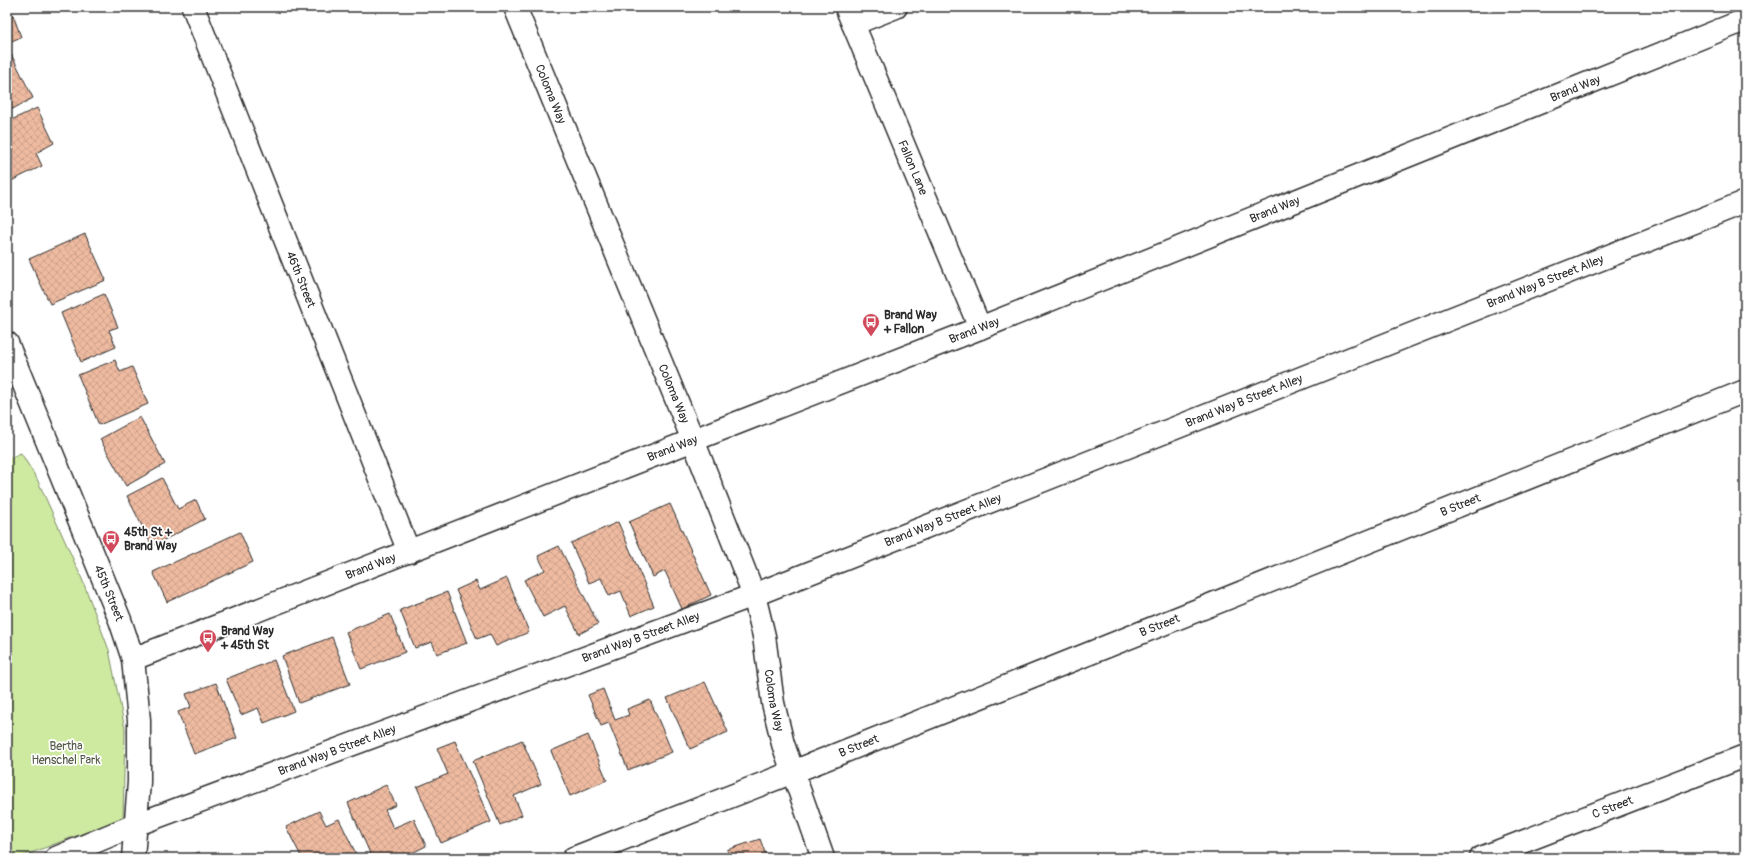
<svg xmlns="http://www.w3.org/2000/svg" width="1752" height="865" font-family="Pangolin,sans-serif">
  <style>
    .green { fill: #ceeaa1; stroke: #7c8a66 }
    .building { fill: url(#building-cross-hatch); stroke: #2b2b2b }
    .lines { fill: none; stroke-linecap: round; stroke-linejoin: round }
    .minor-casing { stroke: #2b2b2b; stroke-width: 25 }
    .minor { stroke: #fff; stroke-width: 22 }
    .labels { text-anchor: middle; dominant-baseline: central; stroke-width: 3.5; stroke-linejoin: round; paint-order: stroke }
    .street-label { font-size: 12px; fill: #2b2b2b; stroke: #fff }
    .poi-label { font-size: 12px; font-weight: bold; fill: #2b2b2b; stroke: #fff; text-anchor: start }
    .park-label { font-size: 12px; fill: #545b48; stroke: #fff }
  </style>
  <defs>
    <pattern id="building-cross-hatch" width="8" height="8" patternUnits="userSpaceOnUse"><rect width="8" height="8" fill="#eebaa0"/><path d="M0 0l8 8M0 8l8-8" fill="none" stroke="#cca08a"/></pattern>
  </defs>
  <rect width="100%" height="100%" fill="#fff"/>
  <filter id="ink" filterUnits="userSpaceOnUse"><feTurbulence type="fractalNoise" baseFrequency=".025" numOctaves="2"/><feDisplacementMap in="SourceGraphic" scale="8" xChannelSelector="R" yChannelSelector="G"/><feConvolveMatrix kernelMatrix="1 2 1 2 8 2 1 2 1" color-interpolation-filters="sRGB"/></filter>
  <g filter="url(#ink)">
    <path class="green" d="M21,453L37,479L82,579L109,650L125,729L123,818L18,858H7V459Z"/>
    <g class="building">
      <path d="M13,15L21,37L7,43V18Z"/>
      <path d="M9,50L33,98L7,112V51Z"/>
      <path d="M37,108L54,143L36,153L42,166L7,183V122Z"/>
      <path d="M85,234L106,280L50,304L29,259Z"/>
      <path d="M104,294L118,327L109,330L116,347L81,362L61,313Z"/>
      <path d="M115,360L120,372L132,367L148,404L99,425L78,375Z"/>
      <path d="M140,417L165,464L126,486L100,439Z"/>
      <path d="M162,478L178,509L196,500L205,519L152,546L127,496Z"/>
      <path d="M670,504L711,595L682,609L665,571L653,577L629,522Z"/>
      <path d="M618,522L654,606L631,616L621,591L609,596L601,578L589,583L571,543Z"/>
      <path d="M240,532L253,562L167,602L153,572Z"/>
      <path d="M559,546L598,624L579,634L565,606L543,617L524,580L545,570L538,556Z"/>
      <path d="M507,578L529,632L496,646L490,634L477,639L456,590L476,581L480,590Z"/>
      <path d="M447,592L467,643L437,654L432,642L415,648L400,610Z"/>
      <path d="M390,614L405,652L361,669L346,632Z"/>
      <path d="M332,637L350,684L299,703L282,656Z"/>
      <path d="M274,660L294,711L264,723L258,708L241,715L226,679Z"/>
      <path d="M705,682L728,732L690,749L667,698Z"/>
      <path d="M216,683L237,738L194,754L178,712L191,707L186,694Z"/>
      <path d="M603,689L615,720L629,715L627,709L650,700L672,752L628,770L609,723L601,726L588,695Z"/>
      <path d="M588,735L607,780L570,796L551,751Z"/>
      <path d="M522,740L541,784L514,796L522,815L500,825L473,761Z"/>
      <path d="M455,741L491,822L441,843L417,787L448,774L437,748Z"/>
      <path d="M386,785L396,805L385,810L393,828L414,819L426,846L402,858H372L348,803Z"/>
      <path d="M319,811L326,825L339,819L358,858H302L286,827Z"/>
      <path d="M760,839L767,858H730L727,850Z"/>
      <path d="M199,852L202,858H185Z"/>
    </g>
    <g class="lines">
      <defs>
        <g id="minor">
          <path id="s1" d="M193,7L409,552"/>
          <path id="s2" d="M515,7L693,440L754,595L764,636L773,703L783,744L823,858"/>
          <path id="s3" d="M846,7L980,328"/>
          <path d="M853,24L896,7"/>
          <path id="s4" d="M7,343L120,620L133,659L139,720V782L133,858"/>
          <path id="s5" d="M133,659L980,328L1745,20"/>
          <path id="s6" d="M56,858L135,825L754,595L1745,202"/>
          <path id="s7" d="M574,858L793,772L1745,391"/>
          <path id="s8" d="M1481,858L1745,756"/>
        </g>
      </defs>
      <use href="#minor" class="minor-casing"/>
      <use href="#minor" class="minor"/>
    </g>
  </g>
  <defs>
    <symbol id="bus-pin" viewBox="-11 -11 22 30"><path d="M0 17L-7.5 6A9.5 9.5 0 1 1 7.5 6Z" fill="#d1495b" stroke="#fff"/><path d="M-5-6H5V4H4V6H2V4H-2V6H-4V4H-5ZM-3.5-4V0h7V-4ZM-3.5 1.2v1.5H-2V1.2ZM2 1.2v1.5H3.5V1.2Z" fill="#fff"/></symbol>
  </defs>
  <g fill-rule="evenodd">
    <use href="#bus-pin" x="861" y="312" width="20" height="27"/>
    <use href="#bus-pin" x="101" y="529" width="20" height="27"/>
    <use href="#bus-pin" x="198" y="628" width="20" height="27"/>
  </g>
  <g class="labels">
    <g class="street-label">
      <text stroke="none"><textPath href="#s5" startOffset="1551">Brand Way</textPath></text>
      <text stroke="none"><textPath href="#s2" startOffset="94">Coloma Way</textPath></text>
      <text stroke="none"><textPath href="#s3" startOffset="174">Fallon Lane</textPath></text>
      <text stroke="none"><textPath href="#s5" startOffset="1227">Brand Way</textPath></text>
      <text stroke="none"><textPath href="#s1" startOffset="293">46th Street</textPath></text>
      <text stroke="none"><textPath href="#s6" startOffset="1597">Brand Way B Street Alley</textPath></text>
      <text stroke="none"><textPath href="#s5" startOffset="903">Brand Way</textPath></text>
      <text stroke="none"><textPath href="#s2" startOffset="418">Coloma Way</textPath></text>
      <text stroke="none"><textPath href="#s6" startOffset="1273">Brand Way B Street Alley</textPath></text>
      <text stroke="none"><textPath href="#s5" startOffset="579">Brand Way</textPath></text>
      <text stroke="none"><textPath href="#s7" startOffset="954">B Street</textPath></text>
      <text stroke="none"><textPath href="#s6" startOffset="949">Brand Way B Street Alley</textPath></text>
      <text stroke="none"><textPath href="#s5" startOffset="255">Brand Way</textPath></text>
      <text stroke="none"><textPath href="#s4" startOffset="270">45th Street</textPath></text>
      <text stroke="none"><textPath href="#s7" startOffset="630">B Street</textPath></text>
      <text stroke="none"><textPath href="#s6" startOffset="625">Brand Way B Street Alley</textPath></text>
      <text stroke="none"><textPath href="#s2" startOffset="742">Coloma Way</textPath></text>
      <text stroke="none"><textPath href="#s7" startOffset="306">B Street</textPath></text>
      <text stroke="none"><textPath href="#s6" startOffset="301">Brand Way B Street Alley</textPath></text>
      <text stroke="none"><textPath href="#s8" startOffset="141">C Street</textPath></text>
    </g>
    <g class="poi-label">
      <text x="884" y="315">Brand Way<tspan x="884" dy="14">+ Fallon</tspan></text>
      <text x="124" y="532">45th St +<tspan x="124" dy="14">Brand Way</tspan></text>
      <text x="221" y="631">Brand Way<tspan x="221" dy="14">+ 45th St</tspan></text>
    </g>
    <g class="park-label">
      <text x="66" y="746">Bertha<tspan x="66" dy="14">Henschel Park</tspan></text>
    </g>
  </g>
  <rect width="1752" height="865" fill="none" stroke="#fff" stroke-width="24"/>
  <rect x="12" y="12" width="1728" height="841" fill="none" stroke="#2b2b2b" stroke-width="1.5" filter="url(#ink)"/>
</svg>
